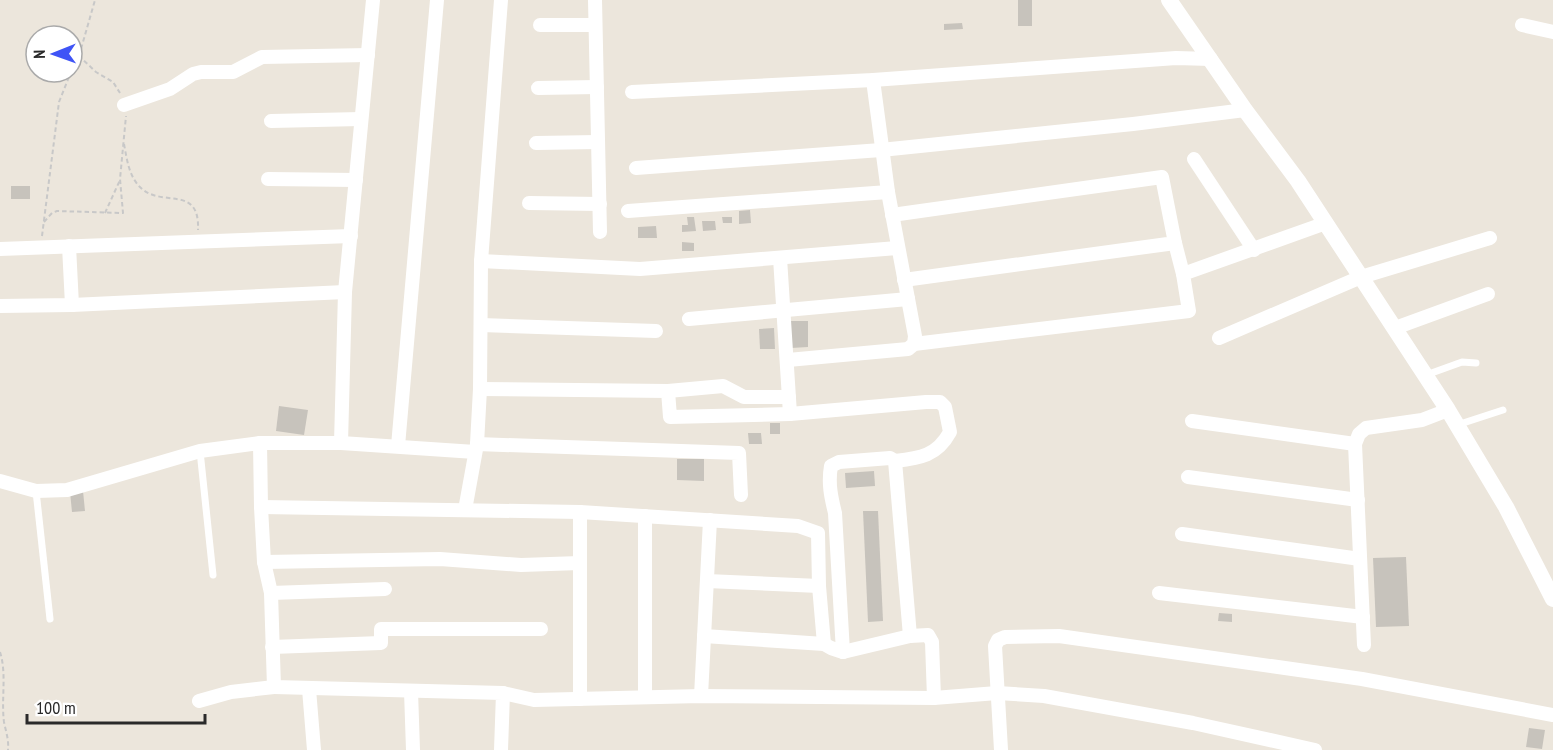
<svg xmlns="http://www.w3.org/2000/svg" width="1553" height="750" font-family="'PT Sans Narrow',sans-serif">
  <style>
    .building { fill: #c7c3bc }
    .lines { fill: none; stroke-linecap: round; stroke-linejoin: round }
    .path { stroke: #c8c8c8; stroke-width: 2; stroke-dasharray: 4.5 3; stroke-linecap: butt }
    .service { stroke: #fff; stroke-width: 7 }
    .minor { stroke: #fff; stroke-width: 14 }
    .tertiary { stroke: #fff; stroke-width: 16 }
  </style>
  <rect width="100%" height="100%" fill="#ece6dc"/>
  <g class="building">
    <rect x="1018" y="0" width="14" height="26"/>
    <path d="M962,23L963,29L944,30V24Z"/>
    <rect x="11" y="186" width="19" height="13"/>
    <path d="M750,210L751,223L739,224V211Z"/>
    <path d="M687,217H694L696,231L682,232V225H688Z"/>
    <path d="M722,217H732V223H723Z"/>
    <path d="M702,221H715L716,230L703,231Z"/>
    <path d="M656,226L657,238H638V227Z"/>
    <path d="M682,242L694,243V251H682Z"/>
    <path d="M791,321H808V347L791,348Z"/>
    <path d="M774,328L775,349H760L759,329Z"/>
    <path d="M279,406L308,410L304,435L276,431Z"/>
    <rect x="770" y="423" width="10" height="11"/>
    <path d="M748,433H761L762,444H749Z"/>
    <path d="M677,459H704V481L677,480Z"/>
    <path d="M874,471L875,486L846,488L845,473Z"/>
    <path d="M83,491L85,511L72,512L70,492Z"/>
    <path d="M863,511H878L883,621L868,622Z"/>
    <path d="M1406,557L1409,626L1376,627L1373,558Z"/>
    <path d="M1219,613L1232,614V622L1218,621Z"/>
    <path d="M1529,728L1545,730L1542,749L1526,747Z"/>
  </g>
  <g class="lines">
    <g class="path">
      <path d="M79,56L95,0"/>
      <path d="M72,70L79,56L96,72L113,82L120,93"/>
      <path d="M124,144C127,160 129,177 141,188C162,208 200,184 198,230"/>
      <path d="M105,213L120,180"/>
      <path d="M44,222L52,213L57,211L123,213L120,179L126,116"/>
      <path d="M42,236L59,102L71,72"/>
      <path d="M0,652C7,674 1,699 4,722C6,732 9,740 8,750"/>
    </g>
    <g class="service">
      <path d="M1426,375L1462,362L1476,363"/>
      <path d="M1457,425L1503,410"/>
      <path d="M200,451L213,575"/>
      <path d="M36,491L50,619"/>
    </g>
    <g class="minor">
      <path d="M595,0L600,232"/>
      <path d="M540,25H595"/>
      <path d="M1522,25L1553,32"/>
      <path d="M538,88L597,87"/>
      <path d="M632,92L873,80L1176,58L1211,59"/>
      <path d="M124,105L170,89L193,74L201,72H233L262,57L368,55"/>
      <path d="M271,121L361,119"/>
      <path d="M536,143L598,142"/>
      <path d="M1194,159L1254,250"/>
      <path d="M636,168L881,150L1133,124L1245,110"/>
      <path d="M268,179L356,180"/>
      <path d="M529,203L600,204"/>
      <path d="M628,211L888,192"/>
      <path d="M892,215L1162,177L1175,243L904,280"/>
      <path d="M1175,243L1183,274"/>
      <path d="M69,246L72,305"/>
      <path d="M0,249L351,236"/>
      <path d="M481,261L640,269L897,248"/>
      <path d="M0,306L72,305L345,292"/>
      <path d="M689,319L908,299"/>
      <path d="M481,325L656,331"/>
      <path d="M1395,328L1488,294"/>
      <path d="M1219,338L1361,277L1490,238"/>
      <path d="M914,344L1189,311L1183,274L1326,223"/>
      <path d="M788,360L908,349L914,344L915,336L888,192L873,80"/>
      <path d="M480,389L668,391L670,417L790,414L780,258"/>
      <path d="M668,391L723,386L744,397H789"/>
      <path d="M790,414L926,402H940L945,407L950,432C937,456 920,458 895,461"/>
      <path d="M1192,421L1355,444"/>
      <path d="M260,443H341L475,452"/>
      <path d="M341,443L345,292L373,0"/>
      <path d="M477,444L739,453L741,495"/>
      <path d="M398,446L437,0"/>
      <path d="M1188,477L1358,500"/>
      <path d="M0,481L36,491L67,490L200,451L260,443L261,507L264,562L271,593L274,687L503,693L501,750"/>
      <path d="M261,507L580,512L798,526L818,533L819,586L824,644"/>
      <path d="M465,510L477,444L480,389L481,261L501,0"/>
      <path d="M580,512V699"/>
      <path d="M1182,534L1360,559"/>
      <path d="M264,562L440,559L521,565L580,563"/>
      <path d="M707,581L819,586"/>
      <path d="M271,593L385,589"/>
      <path d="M1159,593L1363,617"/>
      <path d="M704,636L824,644L831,648L843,652L910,636L928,635L932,642L934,698"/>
      <path d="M1364,645L1355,444L1359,434L1366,428L1422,420L1448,410"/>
      <path d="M272,647L381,643V629H541"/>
      <path d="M843,652L835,513C831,497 828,483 831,466L839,462L890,458L895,461L910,636"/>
      <path d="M309,689L314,750"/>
      <path d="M411,691L413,750"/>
      <path d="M503,693L534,700L701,696L934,698L997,693L1044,696L1193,723L1315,750"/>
      <path d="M701,696L710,520"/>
      <path d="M645,697V516"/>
      <path d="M199,701L231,692L274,687"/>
      <path d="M1001,750L995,646L998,640L1005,637L1059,636L1362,679L1553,715"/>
    </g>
    <path class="tertiary" d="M1169,0L1245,110L1298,181L1448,410L1506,507L1553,599"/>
  </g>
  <g transform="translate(54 54) rotate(269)"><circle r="28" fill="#ffffff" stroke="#aaaaaa" stroke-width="1.5"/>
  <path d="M0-4.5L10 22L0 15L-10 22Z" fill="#3f54f6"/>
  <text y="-9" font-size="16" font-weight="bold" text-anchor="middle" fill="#2a2a2a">N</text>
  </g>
  <path d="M27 714v9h178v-9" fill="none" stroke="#2a2a2a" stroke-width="3"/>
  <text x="36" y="714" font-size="18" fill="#2a2a2a" stroke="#ffffff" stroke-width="4.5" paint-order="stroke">100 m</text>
</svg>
